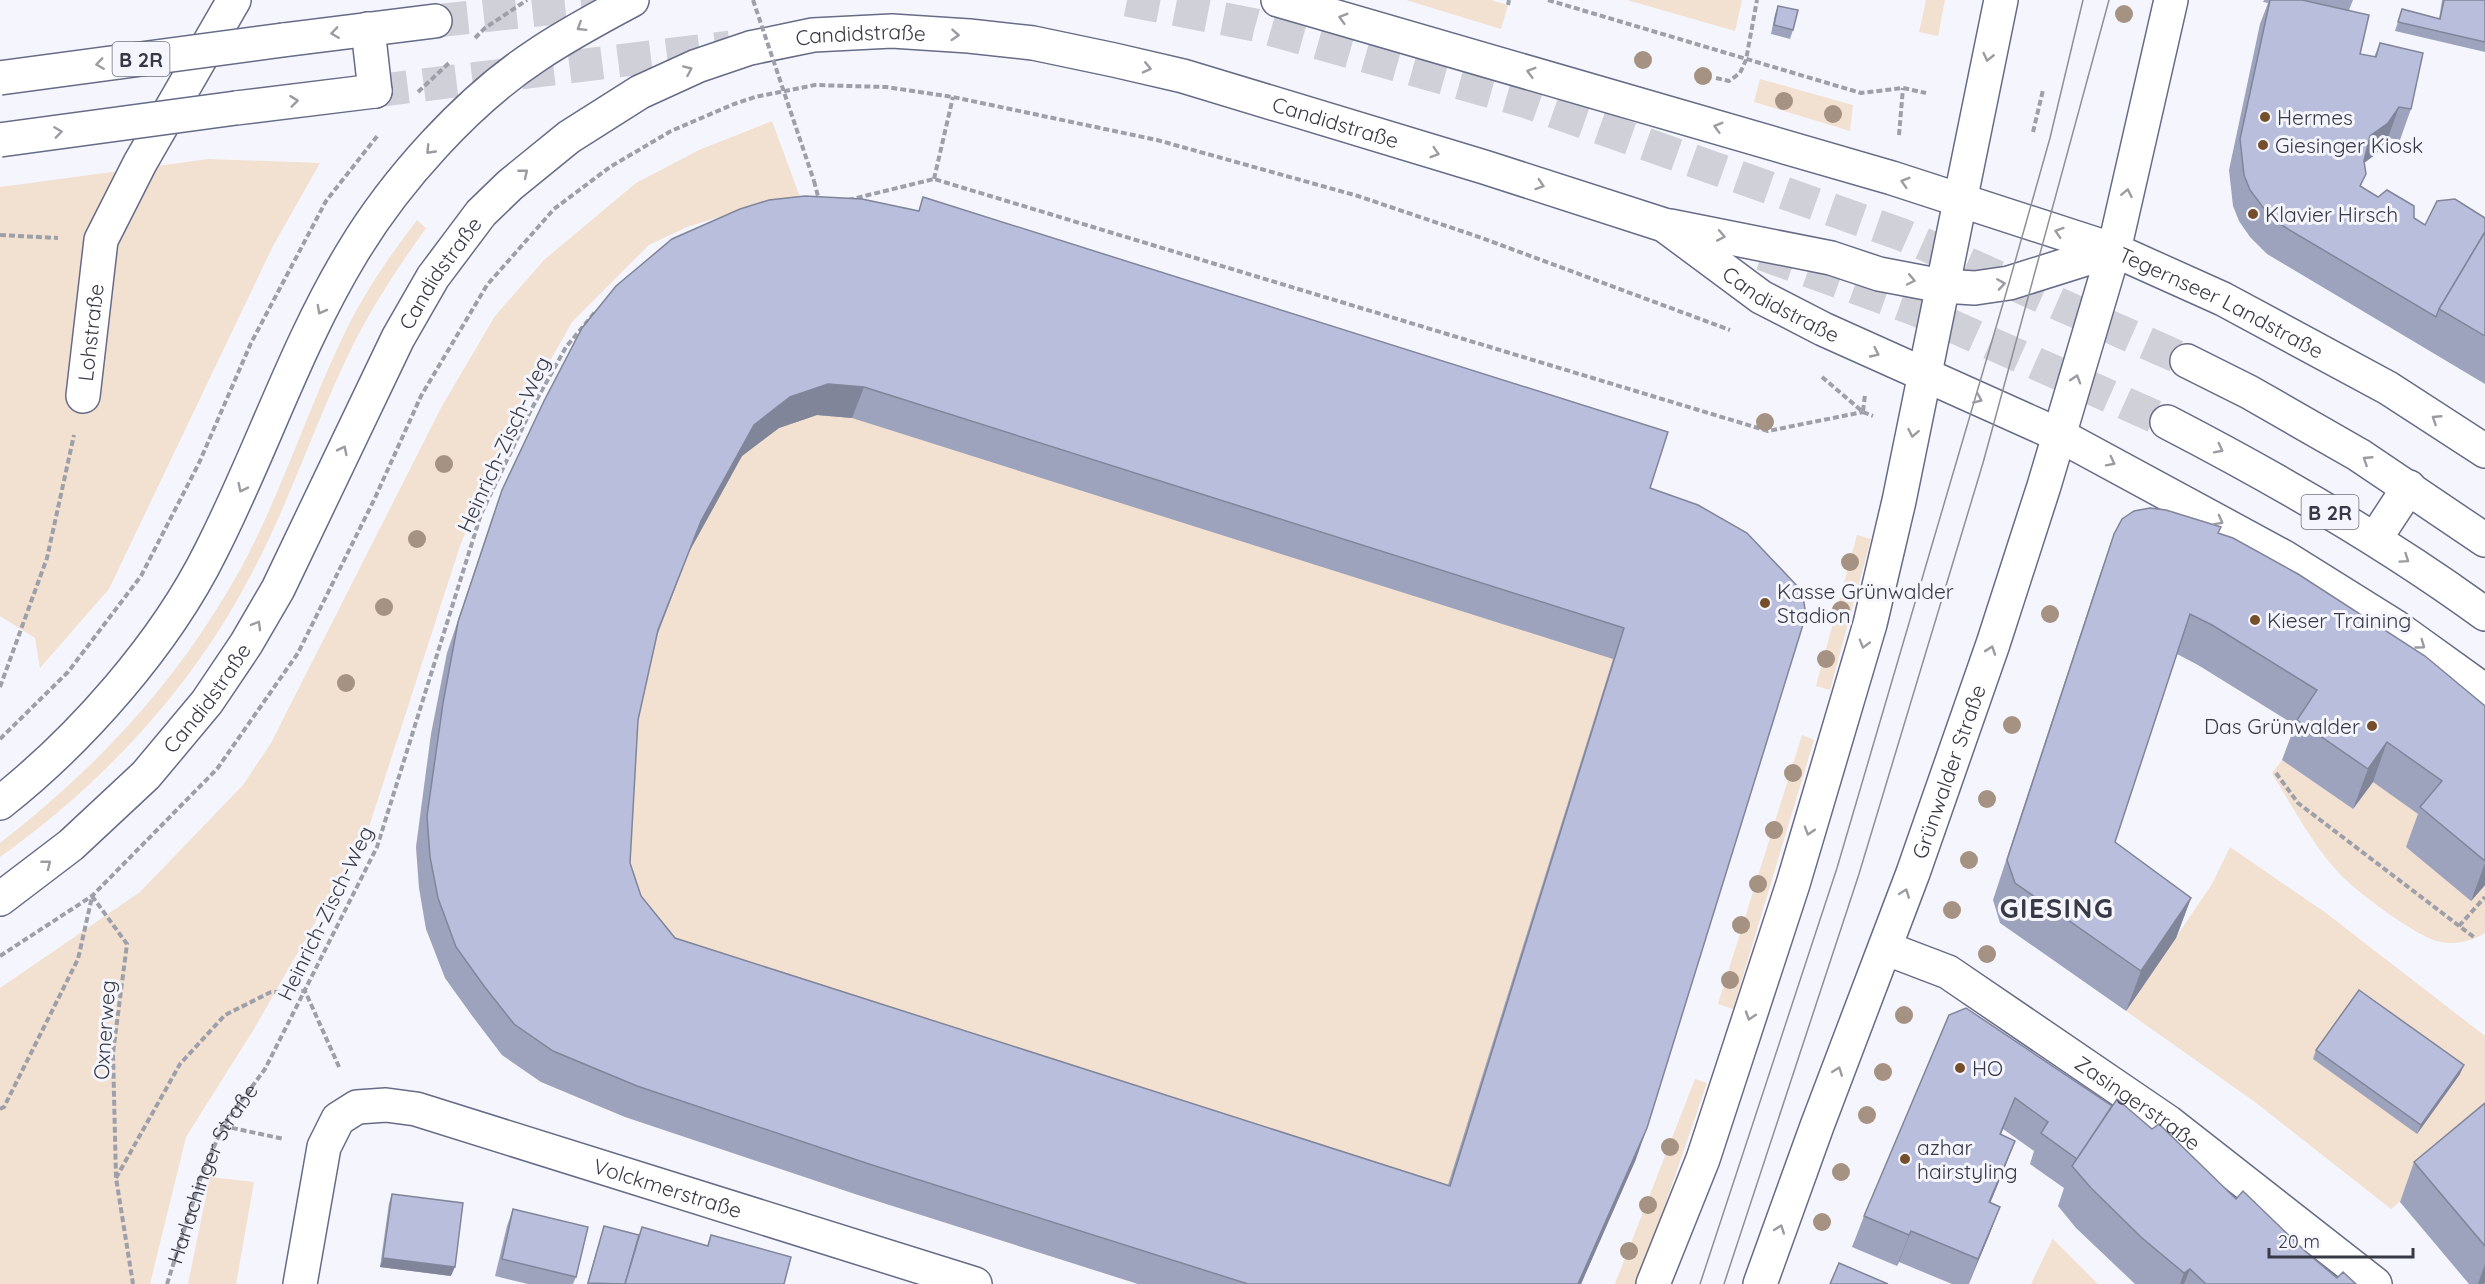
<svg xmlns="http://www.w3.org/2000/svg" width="2485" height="1284" font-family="Quicksand,sans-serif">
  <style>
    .green { fill: #f2e0d1 }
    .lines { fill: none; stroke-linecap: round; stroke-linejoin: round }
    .highway-tunnel { stroke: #cfd0d8; stroke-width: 33; stroke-dasharray: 33 16; stroke-linecap: butt }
    .minor-casing { stroke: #666b87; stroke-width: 36 }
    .major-casing { stroke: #666b87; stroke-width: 36 }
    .highway-casing { stroke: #666b87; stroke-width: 36 }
    .path { stroke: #9ea0a9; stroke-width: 4; stroke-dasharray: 6 3; stroke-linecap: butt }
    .minor { stroke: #fff; stroke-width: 33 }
    .major { stroke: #fff; stroke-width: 33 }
    .highway { stroke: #fff; stroke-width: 33 }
    .tram { stroke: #8e9099; stroke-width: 1.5 }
    .highway-bridge-casing { stroke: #666b87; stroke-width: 36; stroke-linecap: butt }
    .path-bridge { stroke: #9ea0a9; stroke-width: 4; stroke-dasharray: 6 3; stroke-linecap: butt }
    .highway-bridge { stroke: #fff; stroke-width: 33 }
    .tree { fill: #a69282 }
    .wall { fill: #9ea3bd; fill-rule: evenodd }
    .shaded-wall { fill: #81859a }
    .building { fill: #b8bedc; stroke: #81859a; stroke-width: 1.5; fill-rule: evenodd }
    .oneway { stroke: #9b9ca2 }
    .poi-dot { fill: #754f2b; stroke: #f5f6fd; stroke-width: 2 }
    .labels { text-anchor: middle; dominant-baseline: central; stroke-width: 6; stroke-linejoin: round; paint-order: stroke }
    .shield { fill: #f5f6fd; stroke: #70727d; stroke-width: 1.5 }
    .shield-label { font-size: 20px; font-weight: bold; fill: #373a46 }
    .street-label { font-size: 21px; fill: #373a46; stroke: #f5f6fd }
    .poi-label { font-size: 21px; fill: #373a46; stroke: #f5f6fd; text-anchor: start }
    .district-label { font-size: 27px; font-weight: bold; letter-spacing: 1.5px; fill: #373a46; stroke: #f5f6fd }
  </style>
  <rect width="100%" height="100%" fill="#f5f6fd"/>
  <g class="green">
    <path d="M1406,0H1491L1508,5L1501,29Z"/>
    <path d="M1627,0H1742L1735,31Z"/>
    <path d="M1926,0H1945L1938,36L1919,32Z"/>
    <path d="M1760,79L1853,105L1850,131L1754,102Z"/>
    <path d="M772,121L800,197L748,208L687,227L649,245L572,322L491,466L459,549L368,830L254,1029L186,1137L150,1284H0V988L140,892L243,785L271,743L442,406L495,316L544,260L636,183L699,150Z"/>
    <path d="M209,159L320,163L273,246L109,589L40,668L35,638L0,616V187Z"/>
    <path d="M417,220L426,228C399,266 373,305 352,347C316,420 291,499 253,571C194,686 104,783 0,857V843C101,764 179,680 241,568C280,496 305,417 340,343C360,299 387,259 417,220Z"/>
    <path d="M570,359L1639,519L1794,646L1636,1159L1581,1284H1138L858,1195L625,1117L541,1082L502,1055L445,978L426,929L419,888L416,847L431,734L447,653L491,521Z"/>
    <path d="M1857,535L1871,539L1830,690L1816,686Z"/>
    <path d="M1802,735L1814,740L1733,1009L1718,1004Z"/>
    <path d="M2282,760L2353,809L2373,782L2428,821L2485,885V933C2472,941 2456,945 2441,942C2420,939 2361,895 2345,879C2317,853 2292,806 2272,773Z"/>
    <path d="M2230,847L2326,913L2485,1036V1130L2391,1209L2255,1102L2126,1011L2212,884Z"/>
    <path d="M1695,1079L1707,1083L1656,1231L1635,1284H1615Z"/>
    <path d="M210,1177L254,1182L236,1284H188Z"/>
    <path d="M2053,1238V1239L2098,1284H2031Z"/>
  </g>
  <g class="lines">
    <g class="highway-tunnel">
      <path d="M1127,0L1255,25L1524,101L1903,235L2187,361"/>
      <path d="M435,21L631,0"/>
      <path d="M375,91L730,47"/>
      <path d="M1762,254L1914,309L2167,422"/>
    </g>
    <defs>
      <g id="minor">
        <path d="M368,29L375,91"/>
        <path id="s2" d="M83,396L101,240L140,163L234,0"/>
        <path d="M2375,539L2409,487"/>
        <path id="s3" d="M1885,948L1948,972L2168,1122L2375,1284"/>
        <path id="s4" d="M300,1284L324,1147L338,1119L357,1107L386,1105L416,1109L975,1284"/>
      </g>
      <g id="major">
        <path id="s5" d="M1278,0L1892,178L2114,250L2223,299L2388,388L2485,451"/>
        <path d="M1670,226L1831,258L1879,274L1942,286L1975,288L2009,283L2114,250"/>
        <path d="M0,803C81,739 165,644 211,551C261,453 295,347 352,253C395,181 467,101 537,55C568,34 600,17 632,0"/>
        <path id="s6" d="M0,899L71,845L146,775L207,702L246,644L278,589L398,338L433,277L481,213L510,185L569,137L640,92L697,66L750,48L813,35L892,31L969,36L1033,43L1114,60L1183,76L1484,167L1664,225L1761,297L1823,329L2059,435L2284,557L2396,627L2485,691"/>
        <path d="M1653,1284L1703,1159L1793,884L1870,624L1899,501L2001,0"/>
        <path id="s7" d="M1760,1284L1817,1126L1913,873L1993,644L2044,486L2114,250L2171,0"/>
      </g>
      <g id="highway">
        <path d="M283,40L435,21"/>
        <path d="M236,108L375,91"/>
        <path d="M2187,361L2249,392L2359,455L2485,540"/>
        <path d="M2167,422C2277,479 2385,541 2485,614"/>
      </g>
    </defs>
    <use href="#minor" class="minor-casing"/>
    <use href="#major" class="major-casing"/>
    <use href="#highway" class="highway-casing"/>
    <g class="path">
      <path d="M1548,0L1861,93L1903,88L1926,93"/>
      <path d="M1508,5L1509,0"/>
      <path d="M475,38L485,28L527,0"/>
      <path d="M1716,78L1729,81L1740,73L1746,60L1757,0"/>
      <path d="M418,92L450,62"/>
      <path d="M2033,132L2043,90"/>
      <path d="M1899,135L1903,88"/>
      <path d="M934,179L953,97"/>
      <path d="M814,181L819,200"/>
      <path d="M848,200L934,179L1768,431L1863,412"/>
      <path d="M0,235L58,238"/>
      <path d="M1822,377L1863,412L1873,416"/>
      <path d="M1863,411L1865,395"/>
      <path d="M0,687L47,558L74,435"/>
      <path d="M0,739L68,672L141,576L199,463L251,343L326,201L378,135"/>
      <path d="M2276,773L2298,803L2475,938"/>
      <path d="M92,896L127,944L113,1053L116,1178L133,1284"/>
      <path d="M2459,926L2485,897"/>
      <path d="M0,956L92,896L217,769L298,653L374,500L421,396L487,285L554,209L610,167L671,131L734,104L755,97L815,85L886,87L953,97L1157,140L1358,196L1482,238L1730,330"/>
      <path d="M0,1109L4,1107L78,959L92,897"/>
      <path d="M223,1126L284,1139"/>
      <path d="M116,1178L180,1064L225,1015L271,992L305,991L340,1069"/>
      <path id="s1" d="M167,1284L201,1177L223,1126L265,1069L377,847L481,514L531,410L566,347L596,311"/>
    </g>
    <use href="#minor" class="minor"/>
    <use href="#major" class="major"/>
    <use href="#highway" class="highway"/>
    <g class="tram">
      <path d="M1700,1284L1837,868L2009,283L2050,138L2083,0"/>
      <path d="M1724,1284L1859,874L1983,463L2109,0"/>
    </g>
    <defs>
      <g id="highway-bridge">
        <path d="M0,78L283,40"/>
        <path d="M0,140L236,108"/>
      </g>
    </defs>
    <use href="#highway-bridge" class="highway-bridge-casing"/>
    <path class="path-bridge" d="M753,0L814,181"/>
    <use href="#highway-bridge" class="highway-bridge"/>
  </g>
  <g class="tree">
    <circle cx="2124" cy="14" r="9"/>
    <circle cx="1643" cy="60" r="9"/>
    <circle cx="1703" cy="76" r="9"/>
    <circle cx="1784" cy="101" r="9"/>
    <circle cx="1833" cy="114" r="9"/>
    <circle cx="1765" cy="422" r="9"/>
    <circle cx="444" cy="464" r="9"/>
    <circle cx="417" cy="539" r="9"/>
    <circle cx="1850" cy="562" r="9"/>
    <circle cx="384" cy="607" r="9"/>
    <circle cx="1841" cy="610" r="9"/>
    <circle cx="2050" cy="614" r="9"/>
    <circle cx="1826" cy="659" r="9"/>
    <circle cx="346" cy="683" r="9"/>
    <circle cx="2012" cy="725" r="9"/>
    <circle cx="1793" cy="773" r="9"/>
    <circle cx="1987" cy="799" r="9"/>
    <circle cx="1774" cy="830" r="9"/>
    <circle cx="1969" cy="860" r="9"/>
    <circle cx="1758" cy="884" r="9"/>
    <circle cx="1952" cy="910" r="9"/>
    <circle cx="1741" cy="925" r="9"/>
    <circle cx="1987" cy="954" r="9"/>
    <circle cx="1730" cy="980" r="9"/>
    <circle cx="1904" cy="1015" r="9"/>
    <circle cx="1883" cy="1072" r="9"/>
    <circle cx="1867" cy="1115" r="9"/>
    <circle cx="1670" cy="1147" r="9"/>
    <circle cx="1841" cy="1172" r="9"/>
    <circle cx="1648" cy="1205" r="9"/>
    <circle cx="1822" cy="1222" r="9"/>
    <circle cx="1629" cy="1251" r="9"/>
  </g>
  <g class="wall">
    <path d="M2264,0H2353L2349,10L2360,54L2374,57L2380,43L2411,109L2400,140L2388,138L2376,154L2365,162L2361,187L2425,225L2485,218V384L2267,254L2250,237L2239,221L2233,206L2229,170L2260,24L2268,3L2263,2Z"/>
    <path d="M2442,0H2485V52L2395,31L2402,9L2439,19Z"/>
    <path d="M1778,6L1793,30L1790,39L1771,34L1775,14Z"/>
    <path d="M582,328L1650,488L1636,1159L1581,1284H1138L858,1195L625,1117L541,1082L502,1055L473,1017L445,978L426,929L419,888L416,847L431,734L447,653L502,490ZM817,415L852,418L1613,659L1448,1185L675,938L641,896L630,863L638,720L657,636L689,552L742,456L779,428Z"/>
    <path d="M2218,533L2485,706V885L2471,901L2406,847L2418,814L2373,782L2353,809L2282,760L2295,725L2198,665L2177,654L2115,842L2191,898L2176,938L2126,1011L2000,923L1993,900L2100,574L2114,534Z"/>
    <path d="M1949,1015L2152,1129L2236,1199L2305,1251L2337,1278L2356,1284H2135L2076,1228L2058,1206L2064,1188L2030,1164L2034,1151L2003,1129L2001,1135L2015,1141L2003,1172L1990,1202L2000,1207L1988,1238L1969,1284H1952L1899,1262L1897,1266L1852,1247L1864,1216Z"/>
    <path d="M2316,1050L2460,1074L2417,1134L2313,1059Z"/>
    <path d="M2485,1103V1283L2484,1284H2469L2400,1202L2414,1162Z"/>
    <path d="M392,1194L451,1276L380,1267L389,1203Z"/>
    <path d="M513,1209L576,1277L573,1284H528L495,1276L507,1226Z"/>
    <path d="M604,1226L639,1235L642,1227L707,1246L711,1235L784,1284H587Z"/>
  </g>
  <g class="shaded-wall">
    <path d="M2399,107L2388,138L2376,154L2359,167L2370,136Z"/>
    <path d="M828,384L864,387L852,418L817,415L779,428L742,456L689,552L646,661L701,521L754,425L790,397Z"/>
    <path d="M2387,742L2373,782L2353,809L2368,769Z"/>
    <path d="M2485,863V885L2471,901Z"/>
    <path d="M2191,898L2176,938L2126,1011L2141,971Z"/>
    <path d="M2464,1065L2460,1074L2417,1134L2421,1125Z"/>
    <path d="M2015,1098L2003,1129L1988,1165L2000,1134Z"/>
    <path d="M1647,1128L1636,1159L1581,1284H1578Z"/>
    <path d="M2015,1141L2003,1172L1978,1233L1989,1202Z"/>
    <path d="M2000,1207L1988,1238L1968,1284L1978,1259Z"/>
    <path d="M1911,1231L1899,1262L1897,1266L1909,1235Z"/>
    <path d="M383,1258L455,1267L451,1276L380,1267Z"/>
    <path d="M2485,1264V1283L2484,1284H2478Z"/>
    <path d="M2190,1269L2184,1284H2180L2184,1273Z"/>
  </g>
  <g class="building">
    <path d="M2270,0H2302L2369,15L2360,54L2376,57L2380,43L2423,53L2411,109L2399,107L2388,123L2370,136L2364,161L2366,174L2360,186L2378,197L2387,190L2414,206V218L2425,225L2437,201L2455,199L2485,218V232L2439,309L2436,317L2278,223L2262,206L2250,190L2244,175L2240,139Z"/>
    <path d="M2444,0H2485V42L2398,22L2402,9L2440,19Z"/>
    <path d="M1778,6L1798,10L1793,30L1774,25Z"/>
    <path d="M805,196L862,199L919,211L923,197L1668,432L1650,488L1698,505L1747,533L1802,591L1806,615L1647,1128L1578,1284H1248L869,1164L637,1086L553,1051L514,1024L484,986L456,947L438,898L430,857L427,816L443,703L458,622L502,490L544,401L582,328L616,286L672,239L740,209L769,200ZM828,384L864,387L1624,628L1450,1186L675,938L641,896L630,863L638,720L658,630L701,521L754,425L790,397Z"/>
    <path d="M2485,232V336L2439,309Z"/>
    <path d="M2150,508L2166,510L2221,527L2218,533L2233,538L2298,574L2425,656L2485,706V861L2420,807L2442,781L2387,742L2368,769L2297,720L2317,690L2212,625L2190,614L2115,842L2191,898L2141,971L2015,883L2007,860L2114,534L2122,519L2134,511Z"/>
    <path d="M2359,990L2464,1065L2421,1125L2316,1050Z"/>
    <path d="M1966,1008L2112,1106L2077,1159L2041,1133L2048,1122L2015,1098L2000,1134L2015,1141L1989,1202L2000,1207L1978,1259L1911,1231L1909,1235L1864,1216L1949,1015Z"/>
    <path d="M2117,1099L2152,1129L2159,1124L2236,1199L2243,1191L2305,1251L2337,1278L2343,1272L2356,1284H2206L2190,1269L2184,1273L2142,1238L2091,1188L2072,1166Z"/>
    <path d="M2485,1103V1246L2414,1162Z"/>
    <path d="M392,1194L463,1203L455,1267L383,1258Z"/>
    <path d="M513,1209L588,1227L576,1277L502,1259Z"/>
    <path d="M604,1226L639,1235L625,1284L588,1283Z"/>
    <path d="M642,1227L708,1246L711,1235L791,1257L784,1284H625Z"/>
    <path d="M1839,1263L1888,1284H1830Z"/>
  </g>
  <defs><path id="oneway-chevron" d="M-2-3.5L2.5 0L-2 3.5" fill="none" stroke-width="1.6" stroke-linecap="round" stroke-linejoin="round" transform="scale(1.5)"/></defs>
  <g class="oneway">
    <use href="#oneway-chevron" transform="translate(1343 18) rotate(-164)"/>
    <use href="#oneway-chevron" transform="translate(581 27) rotate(148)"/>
    <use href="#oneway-chevron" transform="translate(335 33) rotate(172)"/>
    <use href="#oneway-chevron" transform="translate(955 35) rotate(4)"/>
    <use href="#oneway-chevron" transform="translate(1988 57) rotate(103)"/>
    <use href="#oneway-chevron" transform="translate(100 64) rotate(172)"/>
    <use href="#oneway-chevron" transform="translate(1147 68) rotate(13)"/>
    <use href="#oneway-chevron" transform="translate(688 70) rotate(-24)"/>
    <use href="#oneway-chevron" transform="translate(1531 72) rotate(-164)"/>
    <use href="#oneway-chevron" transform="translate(294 101) rotate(-7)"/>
    <use href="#oneway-chevron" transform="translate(1718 127) rotate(-164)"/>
    <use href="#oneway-chevron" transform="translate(58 132) rotate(-8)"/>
    <use href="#oneway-chevron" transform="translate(430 150) rotate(134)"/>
    <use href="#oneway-chevron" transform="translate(1435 153) rotate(17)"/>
    <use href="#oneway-chevron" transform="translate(524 173) rotate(-39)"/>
    <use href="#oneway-chevron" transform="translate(1905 182) rotate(-163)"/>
    <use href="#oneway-chevron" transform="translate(1540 185) rotate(18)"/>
    <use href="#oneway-chevron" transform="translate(2127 193) rotate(-78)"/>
    <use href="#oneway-chevron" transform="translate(2059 232) rotate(-162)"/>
    <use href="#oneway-chevron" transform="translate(1721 236) rotate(11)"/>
    <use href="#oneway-chevron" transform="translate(1911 280) rotate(12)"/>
    <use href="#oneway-chevron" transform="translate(2001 284) rotate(-9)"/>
    <use href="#oneway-chevron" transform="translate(321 310) rotate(118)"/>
    <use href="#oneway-chevron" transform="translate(1875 353) rotate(25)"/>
    <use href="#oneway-chevron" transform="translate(2076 379) rotate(-73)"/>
    <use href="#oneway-chevron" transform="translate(1978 399) rotate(24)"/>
    <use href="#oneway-chevron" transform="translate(2436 419) rotate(-147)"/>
    <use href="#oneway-chevron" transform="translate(1913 433) rotate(101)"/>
    <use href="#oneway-chevron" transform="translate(2219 449) rotate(27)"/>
    <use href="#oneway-chevron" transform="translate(343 450) rotate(-64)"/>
    <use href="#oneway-chevron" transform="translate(2367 460) rotate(-147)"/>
    <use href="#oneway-chevron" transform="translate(2111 462) rotate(27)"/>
    <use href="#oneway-chevron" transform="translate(242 488) rotate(116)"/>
    <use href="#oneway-chevron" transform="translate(2219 521) rotate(29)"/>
    <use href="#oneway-chevron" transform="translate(2405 559) rotate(34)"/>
    <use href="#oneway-chevron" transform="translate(257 625) rotate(-60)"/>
    <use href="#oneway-chevron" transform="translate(1864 644) rotate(106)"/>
    <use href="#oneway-chevron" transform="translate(2421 645) rotate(36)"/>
    <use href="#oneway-chevron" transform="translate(1991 650) rotate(-71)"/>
    <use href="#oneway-chevron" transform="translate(1809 831) rotate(107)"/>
    <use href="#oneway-chevron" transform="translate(47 864) rotate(-38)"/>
    <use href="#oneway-chevron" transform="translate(1905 893) rotate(-69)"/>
    <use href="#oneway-chevron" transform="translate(1750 1016) rotate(108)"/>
    <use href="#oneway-chevron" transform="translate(1838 1071) rotate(-69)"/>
    <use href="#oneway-chevron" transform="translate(1780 1229) rotate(-70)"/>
  </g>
  <g class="poi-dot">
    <circle cx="2265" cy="117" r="6"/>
    <circle cx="2263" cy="145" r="6"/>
    <circle cx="2253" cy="214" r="6"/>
    <circle cx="1765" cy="603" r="6"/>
    <circle cx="2255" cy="620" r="6"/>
    <circle cx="2372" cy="726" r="6"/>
    <circle cx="1960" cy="1068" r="6"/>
    <circle cx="1905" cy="1159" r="6"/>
  </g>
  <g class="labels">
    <g class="shield">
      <rect x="112.5" y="42" width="57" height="34" rx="4.5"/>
      <rect x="2301.5" y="495" width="57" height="34" rx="4.5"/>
    </g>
    <g class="shield-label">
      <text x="141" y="59">B 2R</text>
      <text x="2330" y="512">B 2R</text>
    </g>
    <g class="street-label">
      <text stroke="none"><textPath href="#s6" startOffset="1280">Candidstraße</textPath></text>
      <text stroke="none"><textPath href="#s6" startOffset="1766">Candidstraße</textPath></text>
      <text stroke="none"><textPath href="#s6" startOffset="776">Candidstraße</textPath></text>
      <text stroke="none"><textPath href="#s5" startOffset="992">Tegernseer Landstraße</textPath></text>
      <text stroke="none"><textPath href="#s6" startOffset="2252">Candidstraße</textPath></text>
      <text stroke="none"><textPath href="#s2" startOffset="64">Lohstraße</textPath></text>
      <text transform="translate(503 444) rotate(-65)">Heinrich-Zisch-Weg</text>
      <text stroke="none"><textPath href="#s6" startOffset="290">Candidstraße</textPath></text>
      <text stroke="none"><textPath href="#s7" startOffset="546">Grünwalder Straße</textPath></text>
      <text transform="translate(325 913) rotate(-64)">Heinrich-Zisch-Weg</text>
      <text transform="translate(104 1030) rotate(-86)">Oxnerweg</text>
      <text stroke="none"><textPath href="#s3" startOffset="298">Zasingerstraße</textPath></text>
      <text stroke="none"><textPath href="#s1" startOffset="120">Harlachinger Straße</textPath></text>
      <text stroke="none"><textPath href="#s4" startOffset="516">Volckmerstraße</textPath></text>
    </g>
    <g class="poi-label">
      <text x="2277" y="117">Hermes</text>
      <text x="2275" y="145">Giesinger Kiosk</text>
      <text x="2265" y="214">Klavier Hirsch</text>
      <text x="1777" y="591">Kasse Grünwalder<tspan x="1777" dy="24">Stadion</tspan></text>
      <text x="2267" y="620">Kieser Training</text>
      <text x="2360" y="726" text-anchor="end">Das Grünwalder</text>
      <text x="1972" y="1068">HO</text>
      <text x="1917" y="1147">azhar<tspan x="1917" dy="24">hairstyling</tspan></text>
    </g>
    <g class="district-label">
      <text x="2057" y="908">GIESING</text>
    </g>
  </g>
  <path d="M2269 1248v9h144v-9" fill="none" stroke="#373a46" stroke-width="3"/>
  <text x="2278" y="1248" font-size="18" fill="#373a46" stroke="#f5f6fd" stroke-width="4.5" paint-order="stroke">20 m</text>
</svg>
